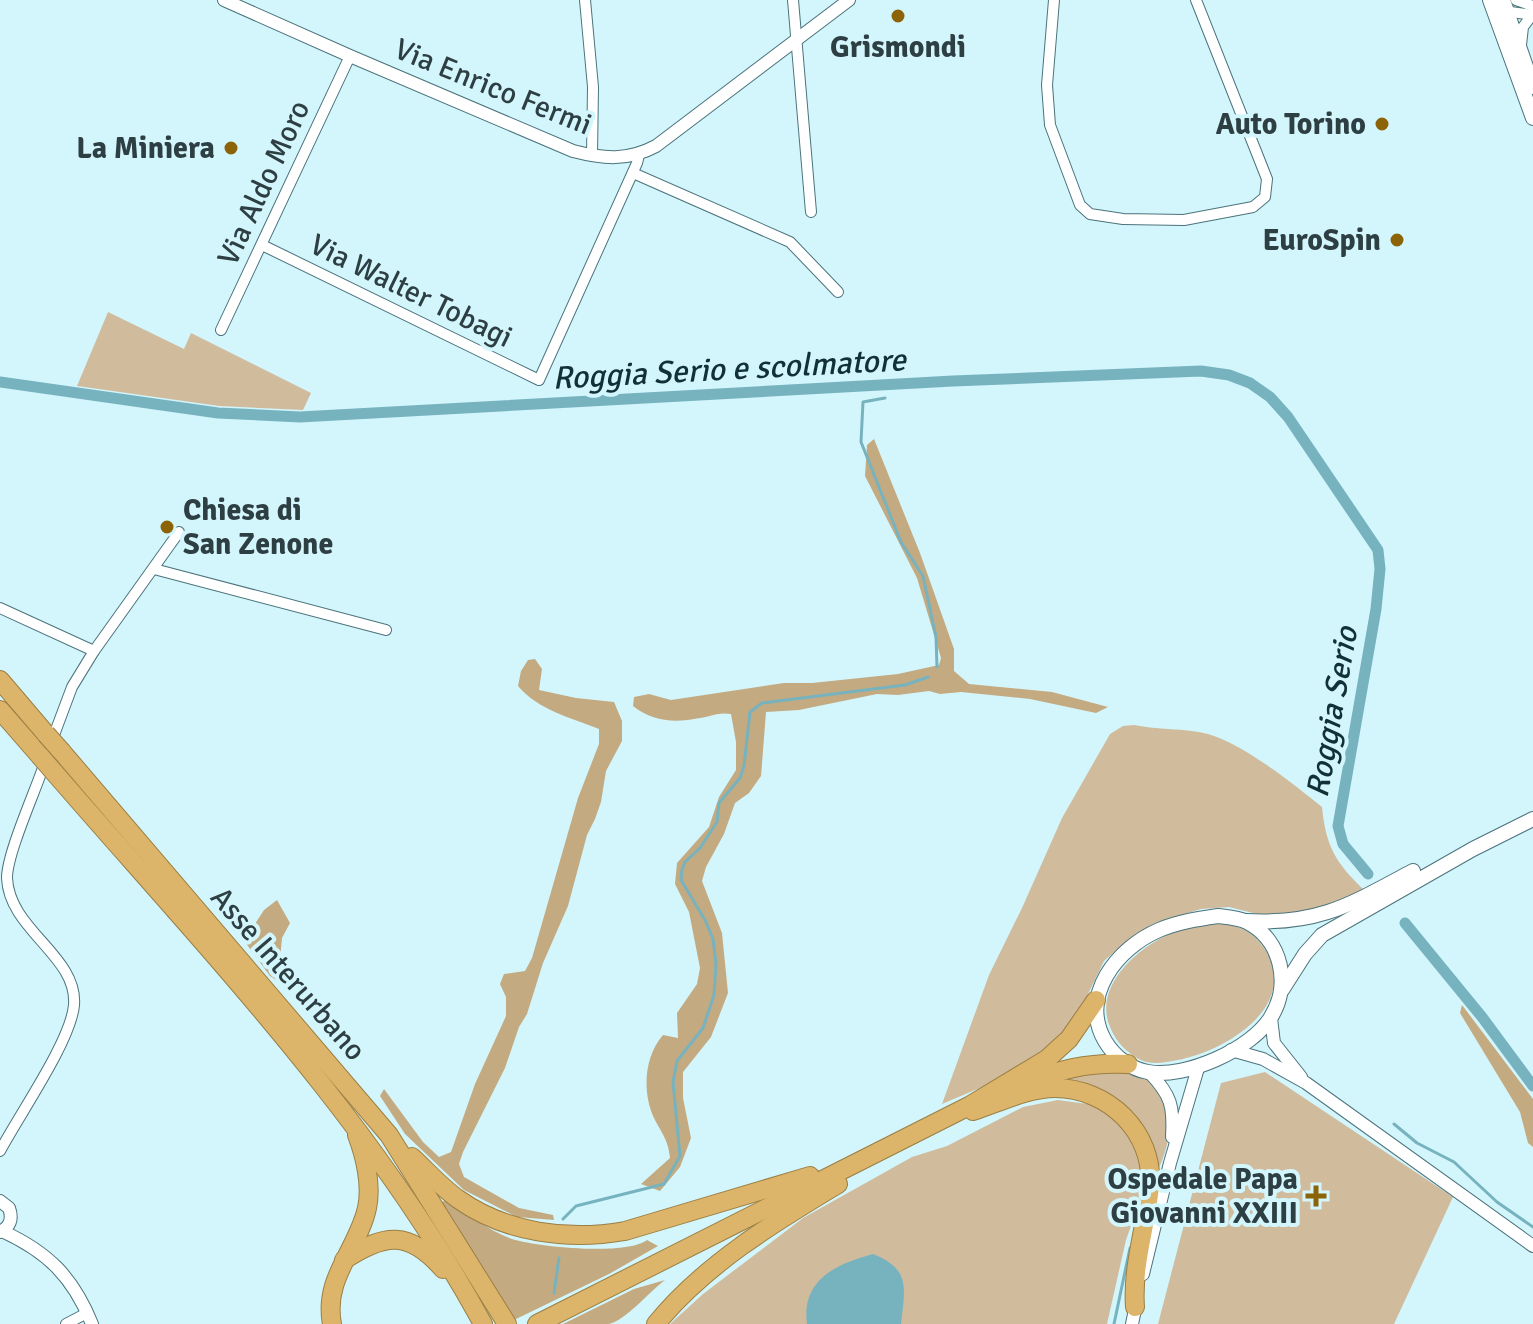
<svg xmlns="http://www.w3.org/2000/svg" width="1533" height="1324" font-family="Signika,sans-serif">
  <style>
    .green { fill: #d0bc9d }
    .forest { fill: #c4aa80 }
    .water { fill: #77b3bf }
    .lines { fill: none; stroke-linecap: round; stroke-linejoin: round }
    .stream { stroke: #77b3bf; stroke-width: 3 }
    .canal { stroke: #77b3bf; stroke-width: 11 }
    .minor-casing { stroke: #4b737b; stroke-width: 12 }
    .tertiary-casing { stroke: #4b737b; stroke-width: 14 }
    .secondary-casing { stroke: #4b737b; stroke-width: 16 }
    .trunk-casing { stroke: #9a7f44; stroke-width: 20 }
    .minor { stroke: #fff; stroke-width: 10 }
    .tertiary { stroke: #fff; stroke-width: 12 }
    .secondary { stroke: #fff; stroke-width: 14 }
    .trunk { stroke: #dcb46a; stroke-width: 18 }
    .trunk-bridge-casing { stroke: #9a7f44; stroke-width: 20; stroke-linecap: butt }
    .trunk-bridge { stroke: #dcb46a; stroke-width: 18 }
    .poi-dot { fill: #8c6306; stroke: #d3f6fd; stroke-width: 3 }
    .labels { text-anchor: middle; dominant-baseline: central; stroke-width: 8; stroke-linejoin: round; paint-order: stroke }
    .poi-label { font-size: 30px; font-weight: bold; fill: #2e3f43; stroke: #d3f6fd; text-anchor: end }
    .street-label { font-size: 30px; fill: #2e3f43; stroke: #d3f6fd }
    .water-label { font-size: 32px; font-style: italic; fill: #123137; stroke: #d3f6fd }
  </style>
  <rect width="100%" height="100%" fill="#d3f6fd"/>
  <g class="green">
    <path d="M108,312L184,349L191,333L311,393L303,410L219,406L77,386Z"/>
    <path d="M1134,725C1158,730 1184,728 1208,734C1245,745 1292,783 1322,807C1326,846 1335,862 1363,889L1338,903L1289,914H1257L1229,907L1201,909L1155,923L1130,938L1104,961L1073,1025L1020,1071L942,1104L989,975L1022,908L1062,818L1110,734L1123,726Z"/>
    <path d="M1216,923C1239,925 1254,931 1266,951C1299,1007 1225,1051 1178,1060C1166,1062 1155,1065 1143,1061C1127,1054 1116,1042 1110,1027C1094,989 1132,953 1163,937C1180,928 1198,925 1216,923Z"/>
    <path d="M1114,1071C1125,1073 1140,1074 1150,1080C1179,1100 1171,1145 1157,1172L1144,1132L1056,1084L1058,1075Z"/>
    <path d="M1265,1072L1453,1197L1394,1324H1158L1221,1083Z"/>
    <path d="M1058,1100L1095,1105L1112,1117L1130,1136L1139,1151L1143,1192L1126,1240L1107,1324H670L703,1294L803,1218L912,1157L947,1146L1023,1107Z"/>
  </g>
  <g class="forest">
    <path d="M874,439L920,553L954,649V671L969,684L1052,692L1108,707L1096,713L1030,699L961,692L940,694L929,691L898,695L877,694L799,710L766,712L761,776L749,793L735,803L724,834L706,867L702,881L722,933L728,993L711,1037L683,1072V1098L691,1138L680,1167L660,1191L641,1184L670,1158C668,1139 662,1134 654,1118C642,1092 644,1057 663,1035L678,1038L677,1013L697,984L700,968L689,912L675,884L677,863L709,827L719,797L736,770V742L731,714C718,712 712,716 700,718C675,723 653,722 633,706L634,697L649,694L671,700L784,683H812L898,674L939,665L941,658L917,578L865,476L867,445Z"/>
    <path d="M535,659L542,669L539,690L576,698L614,702L622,721V741L606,771L601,802L595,819L587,835L568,906L543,963L527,1014L519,1027L505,1068L463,1152L459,1164L464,1177L519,1208L553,1215L554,1220L517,1217L464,1190L405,1134L380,1096L384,1089L423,1142L439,1157L451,1152L475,1084L506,1016V997L500,984L504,974L525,971L532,958L578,798L599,744V729C572,718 538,710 518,686L521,671L528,660Z"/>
    <path d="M277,900L290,923L282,938L278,981L270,976L237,931L251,930L264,910Z"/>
    <path d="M1462,1005L1533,1099V1147L1528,1143L1520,1112L1460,1013Z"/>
    <path d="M448,1200C468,1214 489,1231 512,1239C538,1247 626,1256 647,1240L658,1246L609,1274L514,1320L441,1202Z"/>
    <path d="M665,1280C650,1291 626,1320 609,1324C596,1324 577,1324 563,1324L634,1289Z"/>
  </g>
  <path class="water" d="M873,1254C911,1269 905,1288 901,1324H807C801,1280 836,1264 873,1254Z"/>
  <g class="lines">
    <g class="stream">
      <path d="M885,398L863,402L861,442L901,542L923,576L936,637L937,667"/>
      <path d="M1394,1124L1417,1143L1454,1162L1497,1202L1533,1227"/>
      <path d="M563,1219L576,1206L664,1184L680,1156L673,1082L677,1061L703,1028L714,995L716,964L713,939L705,920L681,880L682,870L685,862L700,848L717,822L719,803L740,778L744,766L750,712L762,703L905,685L928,677"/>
      <path d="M554,1293L559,1258"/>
      <path d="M1114,1324L1130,1248"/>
    </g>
    <g class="canal">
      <path d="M0,382L218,413L300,417L953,381L1201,371L1229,375L1250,383L1270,397L1288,417L1378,550L1380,569L1376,609L1338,826L1343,844L1368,874"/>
      <path d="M1405,923L1482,1017L1533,1086"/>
    </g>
    <defs>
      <g id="minor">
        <path d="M585,0L593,87L592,156"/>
        <path d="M793,0L811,212"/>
        <path d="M1054,0L1047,85L1050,125L1080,205L1090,214L1123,219L1184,220L1253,207L1265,197L1267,179L1196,0"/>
        <path d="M1516,0L1533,6"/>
        <path d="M1503,11L1533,15"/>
        <path d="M1521,45L1523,27L1532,15"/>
        <path d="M633,173L790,242L838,292"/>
        <path d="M262,245L539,380L637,163L639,155"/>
        <path d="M221,330L350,56"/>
        <path d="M154,569L386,630"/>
        <path d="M0,608L94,651"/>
        <path d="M51,743L72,687L94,651L179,532"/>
        <path d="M0,1151C19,1115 71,1041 74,1005C78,956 9,930 7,878C7,853 36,790 45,762"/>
        <path d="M66,1324L87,1313"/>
      </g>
      <g id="tertiary">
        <path d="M224,0L350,56L573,151C604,159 628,161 656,146L849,0"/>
        <path d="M1271,1018L1274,1043L1301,1077"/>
        <path d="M1231,1050L1263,1059L1306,1083L1533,1246"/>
        <path d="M1149,1072C1171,1095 1174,1106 1172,1137"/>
        <path d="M0,1201L9,1208C13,1219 10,1227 0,1232"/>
        <path d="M2,1231C48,1252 73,1277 92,1324"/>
        <path d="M1143,1274L1170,1163L1198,1068"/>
        <path d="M1132,1324L1137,1300"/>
      </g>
      <g id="secondary">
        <path d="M1490,0L1533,118"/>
        <path d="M1503,0L1533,87"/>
        <path d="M1218,916C1227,917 1239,918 1247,922C1282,940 1291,985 1271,1017C1252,1049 1185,1079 1148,1072C1130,1069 1114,1056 1105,1041C1079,996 1117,948 1159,930C1178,922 1197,919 1218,916Z"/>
        <path d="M1246,921C1320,925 1351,904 1413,871"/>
        <path d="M1282,990L1305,954L1322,935L1473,849L1533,819"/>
      </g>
      <g id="trunk">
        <path d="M0,680L46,734"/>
        <path d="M0,710L40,756"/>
        <path d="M62,752L389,1135L507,1324"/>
        <path d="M53,771C206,948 371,1118 483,1324"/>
        <path d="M1020,1085C1059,1070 1086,1062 1128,1064"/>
        <path d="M973,1111C998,1103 1028,1088 1055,1088C1108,1088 1154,1132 1150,1186C1146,1227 1132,1266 1135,1307"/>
        <path d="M412,1157C427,1171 441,1187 458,1199C506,1233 568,1241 625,1231L810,1176"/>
        <path d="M344,1260C385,1233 409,1230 443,1269"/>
        <path d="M332,1324C323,1278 358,1249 367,1208C372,1185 365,1156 357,1135"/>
        <path d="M537,1324L969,1106L1047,1059L1069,1039L1096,1000"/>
        <path d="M656,1324C704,1265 773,1223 838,1184"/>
      </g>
    </defs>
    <use href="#minor" class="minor-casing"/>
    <use href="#tertiary" class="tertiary-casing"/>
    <use href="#secondary" class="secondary-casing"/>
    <use href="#trunk" class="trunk-casing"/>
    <use href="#minor" class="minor"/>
    <use href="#tertiary" class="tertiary"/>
    <use href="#secondary" class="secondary"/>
    <use href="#trunk" class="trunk"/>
    <defs>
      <g id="trunk-bridge">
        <path d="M46,734L62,752"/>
        <path d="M40,756L53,771"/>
      </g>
    </defs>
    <use href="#trunk-bridge" class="trunk-bridge-casing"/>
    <use href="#trunk-bridge" class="trunk-bridge"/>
  </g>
  <g class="poi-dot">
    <circle cx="898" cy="16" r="8"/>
    <circle cx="1382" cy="124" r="8"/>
    <circle cx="231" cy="148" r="8"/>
    <circle cx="1397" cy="240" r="8"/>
    <circle cx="167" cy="527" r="8"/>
    <path d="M1312 1184h8v8h8v8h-8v8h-8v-8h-8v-8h8z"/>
  </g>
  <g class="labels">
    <g class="poi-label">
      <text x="898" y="47" text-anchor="middle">Grismondi</text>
      <text x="1366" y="124">Auto Torino</text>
      <text x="215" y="148">La Miniera</text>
      <text x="1381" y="240">EuroSpin</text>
      <text x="183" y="510" text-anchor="start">Chiesa di<tspan x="183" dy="34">San Zenone</tspan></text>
      <text x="1298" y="1179">Ospedale Papa<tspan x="1298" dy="34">Giovanni XXIII</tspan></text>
    </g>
    <g class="street-label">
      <text transform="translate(493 87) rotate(22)">Via Enrico Fermi</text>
      <text transform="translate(264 183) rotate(-65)">Via Aldo Moro</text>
      <text transform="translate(411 291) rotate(26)">Via Walter Tobagi</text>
      <text transform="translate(288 974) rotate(49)">Asse Interurbano</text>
    </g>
    <g class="water-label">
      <text transform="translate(729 369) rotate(-3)">Roggia Serio e scolmatore</text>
      <text transform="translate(1332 712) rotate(-80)">Roggia Serio</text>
    </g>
  </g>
</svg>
